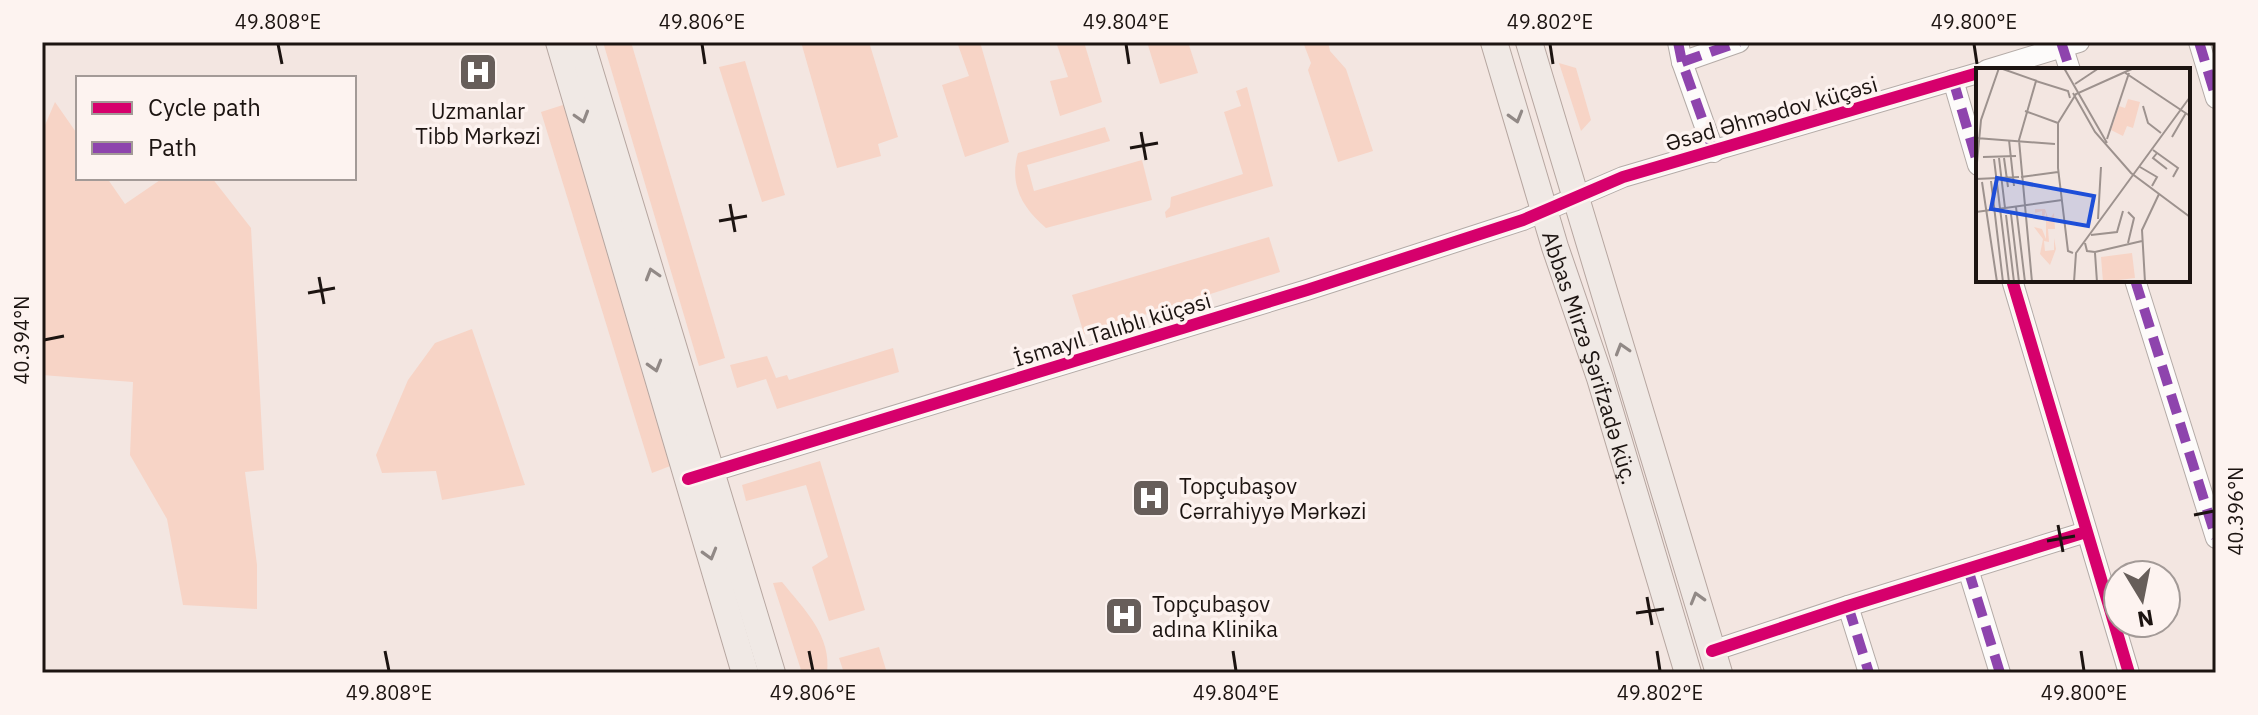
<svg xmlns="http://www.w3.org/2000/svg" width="2258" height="715" font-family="'IBM Plex Sans',sans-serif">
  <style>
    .green { fill: #f7d4c6 }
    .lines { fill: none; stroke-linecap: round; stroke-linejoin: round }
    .minor-casing { stroke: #b4aba7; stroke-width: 22 }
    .major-casing { stroke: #b6a6a0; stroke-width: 28 }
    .minor { stroke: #fdfbfa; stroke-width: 20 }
    .major { stroke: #f0e9e5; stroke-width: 26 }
    .quiet { stroke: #8e44ad; stroke-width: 10; stroke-dasharray: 20 10; stroke-linecap: butt }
    .cycleway-casing { stroke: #fdf3f0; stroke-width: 17 }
    .cycleway { stroke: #d6006c; stroke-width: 12 }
    .oneway { stroke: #918986 }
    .ticks { fill: none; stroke: #1c1411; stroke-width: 3 }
    .labels { text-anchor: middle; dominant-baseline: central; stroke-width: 7; stroke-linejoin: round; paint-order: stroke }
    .poi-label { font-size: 22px; fill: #1c1411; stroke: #fdf3f0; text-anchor: start }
    .street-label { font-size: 22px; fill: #1c1411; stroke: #fdf3f0 }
    .inset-road { fill: none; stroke: #9d928e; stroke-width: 2 }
    .view { fill: #1d4ed8; fill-opacity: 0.15; stroke: #1d4ed8; stroke-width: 4 }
    .inset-edge { fill: none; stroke: #1c1411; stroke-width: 4 }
    .neatline { fill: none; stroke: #1c1411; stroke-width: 3 }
    .ticks-label { font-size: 20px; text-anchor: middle; fill: #1c1411 }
  </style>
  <rect width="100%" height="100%" fill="#f3e6e1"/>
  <g class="green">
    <path d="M603,42H631L725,358L699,366Z"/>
    <path d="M801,42H869L898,137L878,144L881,156L837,168Z"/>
    <path d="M957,42H980L1009,142L965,157L942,85L969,76Z"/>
    <path d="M1056,42H1084L1102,102L1060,116L1050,81L1068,77Z"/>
    <path d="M1147,42H1188L1198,73L1160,84Z"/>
    <path d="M1303,42H1328L1330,51L1346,69L1373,151L1338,162L1308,70L1311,63Z"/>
    <path d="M745,61L785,195L762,202L719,67Z"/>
    <path d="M1559,63L1576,68L1591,120L1581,131Z"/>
    <path d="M1247,87L1273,186L1166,218L1165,212L1170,207L1171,197L1243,174L1224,112L1241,106L1236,91Z"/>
    <path d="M55,102L78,135V178H107L125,204L163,178H212L251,228L264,470L245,472L257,565V609L183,605L167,519L130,455L133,382L42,375V132Z"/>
    <path d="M566,104L673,465L652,473L541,112Z"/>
    <path d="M1105,127L1110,141L1027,165L1034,191L1142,160L1152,200L1046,228C1022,207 1009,185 1018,153Z"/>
    <path d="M1269,237L1280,272L1084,334L1072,295Z"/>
    <path d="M472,329L525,485L442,500L436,471L382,473L376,455L408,380L435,343Z"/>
    <path d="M893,348L899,372L777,409L766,379L737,388L730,365L767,356L776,378L787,375L789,380Z"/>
    <path d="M820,461L865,610L829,621L812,567L828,557L806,485L746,501L742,485Z"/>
    <path d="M782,582C804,609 832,636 827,673H802L773,583Z"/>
    <path d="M879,647L887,673H844L839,658Z"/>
  </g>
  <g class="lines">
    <defs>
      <g id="minor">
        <path d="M1678,42L1682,62L1714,152"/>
        <path d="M2061,42L2070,70"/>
        <path d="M2199,42L2216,98"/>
        <path d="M1682,62L1739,42"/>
        <path d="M1987,70L2079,42"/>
        <path d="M1953,80L1978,165"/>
        <path d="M2012,280L2129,673"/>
        <path d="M2135,280L2216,538"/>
        <path d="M697,476L1307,290L1523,220L1623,177L1978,73"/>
        <path d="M1968,569L2000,673"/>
        <path d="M1848,606L1869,673"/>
        <path d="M1712,651L1848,606L2086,532"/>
      </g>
      <g id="major">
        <path d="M559,42L745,673"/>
        <path d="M581,42L772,673"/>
        <path id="s1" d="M1494,42L1555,247L1600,378L1688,673"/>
        <path d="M1529,42L1719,673"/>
      </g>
    </defs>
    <use href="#minor" class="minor-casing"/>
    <use href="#major" class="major-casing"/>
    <use href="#minor" class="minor"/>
    <use href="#major" class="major"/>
    <g class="quiet">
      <path d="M1678,42L1682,62L1714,152"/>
      <path d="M2061,42L2070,70"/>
      <path d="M2199,42L2216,98"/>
      <path d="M1682,62L1739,42"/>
      <path d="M1953,80L1978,165"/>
      <path d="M2135,280L2216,538"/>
      <path d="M1968,569L2000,673"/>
      <path d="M1848,606L1869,673"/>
    </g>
    <defs>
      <g id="cycleway">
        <path d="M2012,280L2129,673"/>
        <path d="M688,479L1307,290L1523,220L1623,177L1978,73"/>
        <path d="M1712,651L1848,606L2086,532"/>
      </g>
    </defs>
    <use href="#cycleway" class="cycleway-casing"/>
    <use href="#cycleway" class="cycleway"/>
  </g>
  <defs><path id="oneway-chevron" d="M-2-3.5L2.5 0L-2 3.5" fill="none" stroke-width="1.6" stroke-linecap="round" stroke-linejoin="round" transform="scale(2)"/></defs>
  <g class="oneway">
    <use href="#oneway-chevron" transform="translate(582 117) rotate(73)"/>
    <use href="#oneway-chevron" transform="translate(1516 117) rotate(74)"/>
    <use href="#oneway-chevron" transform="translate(652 274) rotate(-107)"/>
    <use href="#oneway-chevron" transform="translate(1622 349) rotate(-107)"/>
    <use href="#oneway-chevron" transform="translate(655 366) rotate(74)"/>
    <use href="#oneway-chevron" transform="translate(710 554) rotate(74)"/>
    <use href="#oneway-chevron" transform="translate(1697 598) rotate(-106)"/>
  </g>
  <path class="ticks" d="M278,44L282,64M702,44L705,64M1126,44L1129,64M1550,44L1553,64M1974,44L1977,64M1141,132L1146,160M1130,148L1158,143M730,204L735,232M719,221L747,216M319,277L324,304M308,293L335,288M44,340L64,336M2194,515L2214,511M2058,525L2063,552M2047,541L2075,536M1647,597L1652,625M1636,613L1664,609M385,651L389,671M809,651L813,671M1233,651L1236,671M1657,651L1660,671M2081,651L2084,671"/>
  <defs>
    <symbol id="hospital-square" viewBox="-11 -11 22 22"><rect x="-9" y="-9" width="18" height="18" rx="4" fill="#675e5a" stroke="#fdf3f0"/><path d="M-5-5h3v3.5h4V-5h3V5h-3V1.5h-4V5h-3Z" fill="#fff"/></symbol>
  </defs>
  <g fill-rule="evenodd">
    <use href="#hospital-square" x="456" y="50" width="44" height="44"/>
    <use href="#hospital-square" x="1129" y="476" width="44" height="44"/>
    <use href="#hospital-square" x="1102" y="594" width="44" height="44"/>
  </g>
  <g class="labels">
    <g class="poi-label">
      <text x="478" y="110" text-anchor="middle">Uzmanlar<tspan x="478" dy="25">Tibb Mərkəzi</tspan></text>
      <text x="1179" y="485">Topçubaşov<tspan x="1179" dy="25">Cərrahiyyə Mərkəzi</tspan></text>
      <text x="1152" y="603">Topçubaşov<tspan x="1152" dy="25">adına Klinika</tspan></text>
    </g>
    <g class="street-label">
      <text transform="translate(1771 113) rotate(-16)">Əsəd Əhmədov küçəsi</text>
      <text transform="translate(1112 329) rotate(-17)">İsmayıl Talıblı küçəsi</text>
      <text stroke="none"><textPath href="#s1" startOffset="330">Abbas Mirzə Şərifzadə küç.</textPath></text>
    </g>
  </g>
  <g transform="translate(1976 68)">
    <rect width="214" height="214" fill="#f3e6e1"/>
    <path d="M152,31L164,34L157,60L151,58L147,68L135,62L143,38L149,40ZM59,141H69L73,152L78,145L79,161H72L73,174L68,173L69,183L78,182V170L80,181L74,197L64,186L67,171L58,159L66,161L70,171V144L66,152V143L59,145ZM156,185L159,210L127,214L125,189Z" fill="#f7d4c6"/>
    <path class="inset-road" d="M24,0L61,13M88,0L131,75M148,4L214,48M99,16L123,0M97,25L119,64L155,105L214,149M167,38L172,55L185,65M49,43L82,55M196,69L210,45M0,70L79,76M131,71L153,5M33,72L38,118M177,82L202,100L197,109M181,85L177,90L191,101M7,89L40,88M23,90L29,140M28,90L32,119M18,91L33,214M164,99L181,109L176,118M0,105L5,52L23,0M45,109L82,104M0,111L43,109M15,113L27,214M6,114L21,214M40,139L49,214M0,144L86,132M35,146L43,214M30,147L38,214M122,151L125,99M115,167L141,164L147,143M109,175L111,183L119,184L166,173M152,175L158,150L152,144M97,185L92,183L82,100V55L100,26L158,0M119,185L121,214M56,214L43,72L60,13L92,23L94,30M98,214L100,185L214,29M169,214L166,162L183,126"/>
    <path class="view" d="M21,110L118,128L112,158L15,141Z"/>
    <rect width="214" height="214" class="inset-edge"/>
  </g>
  <rect width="2258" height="715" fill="none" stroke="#fdf3f0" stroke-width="88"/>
  <rect x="76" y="76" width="280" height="104" fill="#fdf3f0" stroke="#a39a97" stroke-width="2"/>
  <rect x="92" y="102" width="40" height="12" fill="#d6006c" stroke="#a39a97" stroke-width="2"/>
  <text x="148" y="116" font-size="24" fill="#1c1411">Cycle path</text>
  <rect x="92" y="142" width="40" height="12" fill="#8e44ad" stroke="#a39a97" stroke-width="2"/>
  <text x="148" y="156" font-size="24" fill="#1c1411">Path</text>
  <g transform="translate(2142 599) rotate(170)"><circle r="38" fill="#fdf3f0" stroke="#a39a97" stroke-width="2"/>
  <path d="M0-6L14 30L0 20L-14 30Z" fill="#675e5a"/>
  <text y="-12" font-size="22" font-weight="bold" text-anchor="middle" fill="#1c1411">N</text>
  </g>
  <rect x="44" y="44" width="2170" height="627" class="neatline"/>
  <g class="ticks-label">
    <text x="278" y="29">49.808°E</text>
    <text x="702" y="29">49.806°E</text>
    <text x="1126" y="29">49.804°E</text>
    <text x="1550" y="29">49.802°E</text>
    <text x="1974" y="29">49.800°E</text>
    <text transform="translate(22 340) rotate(-90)" y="7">40.394°N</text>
    <text transform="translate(2236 511) rotate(-90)" y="7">40.396°N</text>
    <text x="389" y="700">49.808°E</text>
    <text x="813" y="700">49.806°E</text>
    <text x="1236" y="700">49.804°E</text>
    <text x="1660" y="700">49.802°E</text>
    <text x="2084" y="700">49.800°E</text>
  </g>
</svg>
